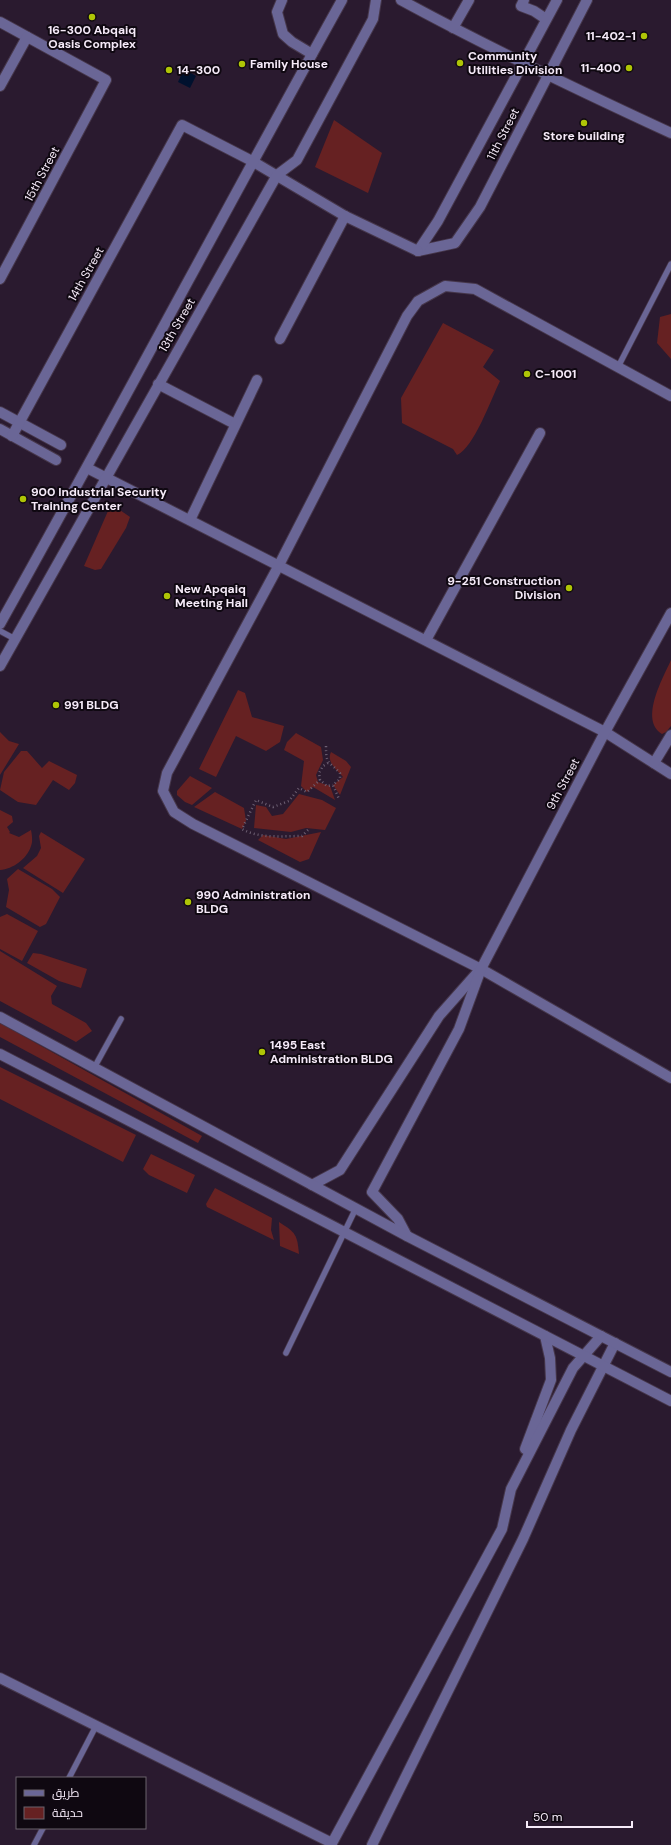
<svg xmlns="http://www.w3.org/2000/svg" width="671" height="1845" font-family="'DM Sans',Cairo,sans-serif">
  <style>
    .green { fill: #662122 }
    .water { fill: #00112e }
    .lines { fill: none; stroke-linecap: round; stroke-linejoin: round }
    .service-casing { stroke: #46374b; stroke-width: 7 }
    .minor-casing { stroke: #46374b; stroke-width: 12 }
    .tertiary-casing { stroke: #46374b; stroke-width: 12 }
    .path { stroke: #6e6073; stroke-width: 2.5; stroke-dasharray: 1 3; stroke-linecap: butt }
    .service { stroke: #6a6696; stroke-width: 5.5 }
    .minor { stroke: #6a6696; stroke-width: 10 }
    .tertiary { stroke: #6a6696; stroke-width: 10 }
    .poi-dot { fill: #afc506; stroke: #0f0811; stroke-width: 1.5 }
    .labels { text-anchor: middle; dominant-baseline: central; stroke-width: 4; stroke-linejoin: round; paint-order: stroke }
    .poi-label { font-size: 12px; font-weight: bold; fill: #f5eaf8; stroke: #0f0811; text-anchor: start }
    .street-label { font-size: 12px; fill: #f5eaf8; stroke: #0f0811 }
  </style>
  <rect width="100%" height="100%" fill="#2a1a2f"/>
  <g class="green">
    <path d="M334,120L382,153L368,193L315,167Z"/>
    <path d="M671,314V359L657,343L660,317Z"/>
    <path d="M443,323L494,350L483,367L500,381C491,399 474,448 457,455L453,449L402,423L401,398Z"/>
    <path d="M117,508L130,517L126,528L101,569L95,570L84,566L108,511Z"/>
    <path d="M671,660V726L666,732L662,734C639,720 663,678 671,660Z"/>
    <path d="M238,690L245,693L252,717L284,726L280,742L266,751L236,736L216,777L199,769Z"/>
    <path d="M0,732L9,741L19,744L0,775Z"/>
    <path d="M296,733L321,747L323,760L316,775L318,782L330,786L335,800L313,787L307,792L301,786L304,761L284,750L287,742Z"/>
    <path d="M21,751H27L42,768L49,761L77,775L75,783L69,790L53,780L36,805L18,802L0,790L4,772Z"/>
    <path d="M331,752L346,761L351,767L340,795L333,785L343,777C337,770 326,762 331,752Z"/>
    <path d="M190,776L212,788L192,805L185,802L177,795V791Z"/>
    <path d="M215,792L244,808L246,821L242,829L194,807Z"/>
    <path d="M299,794L322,800L336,808L325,830L306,828L291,832L254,828L256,805L266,807L272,816L283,814Z"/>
    <path d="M0,810L12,816L13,822L7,827L10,832L9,833L19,837L31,830C32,835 33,842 31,846C27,859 13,869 0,870Z"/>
    <path d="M41,832L85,859L63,893L23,868L37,856L41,848L39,836Z"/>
    <path d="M321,832L309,859L300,862L258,840L263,835L286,839Z"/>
    <path d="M18,869L52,889L60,897L46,924L40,927L6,907L9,890L7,879Z"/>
    <path d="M7,914L38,931L22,961L0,949V917Z"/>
    <path d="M0,951L57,986L51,996L52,1004L86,1023L92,1031L76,1042L0,1001Z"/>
    <path d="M33,953L41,954L87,969L81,988L59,981L27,963Z"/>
    <path d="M0,1023L202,1136L198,1143L0,1037Z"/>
    <path d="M0,1067L136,1135L123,1162L0,1099Z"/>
    <path d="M151,1154L195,1175L187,1193L149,1175L143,1169Z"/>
    <path d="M215,1188L272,1218L271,1230L274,1240L207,1207L206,1204Z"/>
    <path d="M279,1222C296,1233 297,1234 299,1254L280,1246Z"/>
  </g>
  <path class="water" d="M184,69L196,76L190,88L178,82Z"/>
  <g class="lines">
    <defs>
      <g id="service">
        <path d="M618,367L671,264"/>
        <path d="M0,631L15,639"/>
        <path d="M94,1068L121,1019"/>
        <path d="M286,1353L356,1208"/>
        <path d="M69,1778L96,1726"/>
        <path d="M34,1845L43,1828"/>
      </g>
      <g id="minor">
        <path d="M282,0L277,12L283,34L292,42L312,54"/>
        <path d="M401,0C489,48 580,91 671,133"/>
        <path d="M524,0L521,6L534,11L546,19"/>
        <path d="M0,22L106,80L0,279"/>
        <path d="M453,28L469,0"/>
        <path d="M0,86L27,37"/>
        <path d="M418,251L455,243L480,207L587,0"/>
        <path d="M418,251L438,221L557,0"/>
        <path d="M280,339L345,216"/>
        <path d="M158,384L235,424"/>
        <path d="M671,396L475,289L445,286L418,301L407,316L279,565L167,773L163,791L174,812L193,824L481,969L671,1078"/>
        <path d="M0,412L61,445"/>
        <path d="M0,429L56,460"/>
        <path d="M12,436L182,125L252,161L345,216L418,251"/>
        <path d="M87,468L605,732L671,774"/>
        <path d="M190,520L257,380"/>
        <path d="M0,624C116,417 227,207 342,0"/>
        <path d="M426,640L540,433"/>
        <path d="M0,666L277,175L297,160L373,19L376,0"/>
        <path d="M654,763L671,735"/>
        <path d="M312,1185L340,1170L439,1016L477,973"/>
        <path d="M407,1236L398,1219L372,1192L459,1029L481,969L605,732L671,613"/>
        <path d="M525,1449L551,1380L550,1358L545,1336"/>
        <path d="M0,1678L332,1843"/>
        <path d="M331,1845L502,1529L511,1489L573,1368L601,1336"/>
        <path d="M372,1845L523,1539L571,1430L615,1343"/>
      </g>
      <g id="tertiary">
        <path d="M0,1017L407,1236L671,1372"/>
        <path d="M0,1054L671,1401"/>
      </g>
    </defs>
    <use href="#service" class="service-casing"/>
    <use href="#minor" class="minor-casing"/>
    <use href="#tertiary" class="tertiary-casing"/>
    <g class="path">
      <path d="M326,746C326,765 328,760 340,773V779L333,785L339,799"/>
      <path d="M328,763L323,766L319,773L320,780L327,786L333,785"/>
      <path d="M308,830L302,836C282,836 260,839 242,829L256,800L273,807L289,801L299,788L307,792L320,780"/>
    </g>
    <use href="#service" class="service"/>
    <use href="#minor" class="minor"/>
    <use href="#tertiary" class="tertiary"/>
  </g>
  <g class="poi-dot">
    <circle cx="92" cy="17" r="4"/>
    <circle cx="644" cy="36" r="4"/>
    <circle cx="460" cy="63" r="4"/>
    <circle cx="242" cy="64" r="4"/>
    <circle cx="629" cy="68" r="4"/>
    <circle cx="169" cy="70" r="4"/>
    <circle cx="584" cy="123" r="4"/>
    <circle cx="527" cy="374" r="4"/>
    <circle cx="23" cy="499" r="4"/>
    <circle cx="569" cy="588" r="4"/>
    <circle cx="167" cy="596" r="4"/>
    <circle cx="56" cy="705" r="4"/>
    <circle cx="188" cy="902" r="4"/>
    <circle cx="262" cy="1052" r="4"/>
  </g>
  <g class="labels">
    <g class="poi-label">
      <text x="92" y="30" text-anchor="middle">16-300 Abqaiq<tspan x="92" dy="14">Oasis Complex</tspan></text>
      <text x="636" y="36" text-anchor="end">11-402-1</text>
      <text x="468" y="56">Community<tspan x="468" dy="14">Utilities Division</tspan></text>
      <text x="250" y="64">Family House</text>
      <text x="621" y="68" text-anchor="end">11-400</text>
      <text x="177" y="70">14-300</text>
      <text x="584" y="136" text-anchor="middle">Store building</text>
      <text x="535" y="374">C-1001</text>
      <text x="31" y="492">900 Industrial Security<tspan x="31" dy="14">Training Center</tspan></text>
      <text x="561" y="581" text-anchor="end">9-251 Construction<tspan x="561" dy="14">Division</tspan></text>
      <text x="175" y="589">New Apqaiq<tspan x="175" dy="14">Meeting Hall</tspan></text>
      <text x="64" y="705">991 BLDG</text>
      <text x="196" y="895">990 Administration<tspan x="196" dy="14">BLDG</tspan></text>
      <text x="270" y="1045">1495 East<tspan x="270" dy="14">Administration BLDG</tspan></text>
    </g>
    <g class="street-label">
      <text transform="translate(503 134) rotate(-63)">11th Street</text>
      <text transform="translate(42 174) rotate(-62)">15th Street</text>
      <text transform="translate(86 274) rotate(-61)">14th Street</text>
      <text transform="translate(177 325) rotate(-60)">13th Street</text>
      <text transform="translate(563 784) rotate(-62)">9th Street</text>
    </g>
  </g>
  <rect x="16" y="1777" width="130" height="52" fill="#0f0811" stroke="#6b626d"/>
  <rect x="24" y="1790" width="20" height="6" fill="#6a6696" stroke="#6b626d"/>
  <text x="52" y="1797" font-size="12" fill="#f5eaf8">طريق</text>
  <rect x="24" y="1807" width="20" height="12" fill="#662122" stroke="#6b626d"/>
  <text x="52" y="1817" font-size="12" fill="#f5eaf8">حديقة</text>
  <path d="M527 1821v6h105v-6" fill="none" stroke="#f5eaf8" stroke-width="2"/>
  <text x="533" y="1821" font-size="12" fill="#f5eaf8" stroke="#0f0811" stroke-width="3" paint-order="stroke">50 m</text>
</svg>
